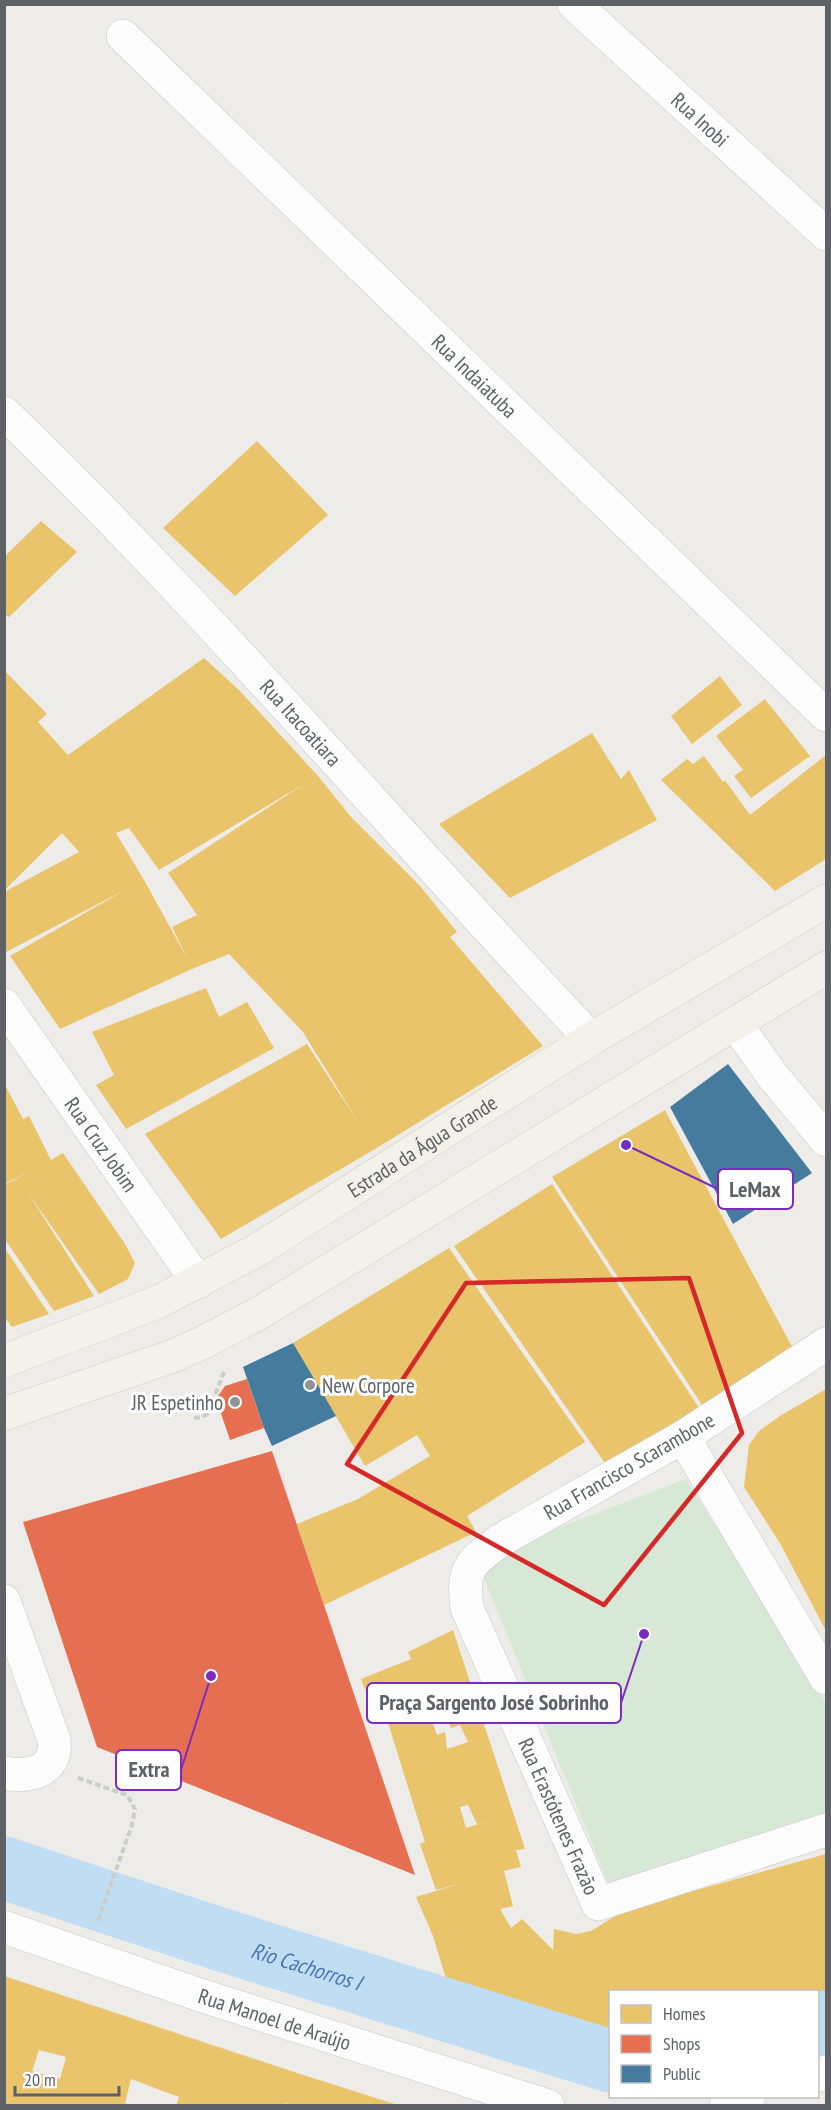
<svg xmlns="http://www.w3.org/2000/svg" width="831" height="2110" font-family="'PT Sans Narrow',sans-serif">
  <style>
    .park { fill: #d8e8d6 }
    .homes { fill: #e9c46a; fill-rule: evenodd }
    .shops { fill: #e76f51 }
    .public { fill: #457b9d }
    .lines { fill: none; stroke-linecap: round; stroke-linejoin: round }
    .river { stroke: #c1ddf4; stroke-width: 63 }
    .minor-casing { stroke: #c8c8c8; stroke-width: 34 }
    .major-casing { stroke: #d3ccb9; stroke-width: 34 }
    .path { stroke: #cacecb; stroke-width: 4; stroke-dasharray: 6 3; stroke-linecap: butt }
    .minor { stroke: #fcfcfc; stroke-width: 33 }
    .major { stroke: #f3f1e9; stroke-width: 33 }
    .marked { fill: none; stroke: #d62828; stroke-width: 4.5; stroke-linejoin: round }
    .poi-dot { fill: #909294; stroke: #fff; stroke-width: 2 }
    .labels { text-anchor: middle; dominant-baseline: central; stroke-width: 6; stroke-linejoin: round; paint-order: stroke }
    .street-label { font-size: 21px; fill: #5e6166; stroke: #fff }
    .poi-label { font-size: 21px; fill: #5e6166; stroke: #fff; text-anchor: start }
    .water-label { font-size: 22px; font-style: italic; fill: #4b78aa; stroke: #fff }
    .leader { fill: none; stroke: #7b2cbf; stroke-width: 2 }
    .callout-dot { fill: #7b2cbf; stroke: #fff; stroke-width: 2 }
    .callout { fill: #fff; stroke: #7b2cbf; stroke-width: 2 }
    .callout-label { font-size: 22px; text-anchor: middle; font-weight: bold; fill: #5e6166 }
  </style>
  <rect width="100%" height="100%" fill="#edece9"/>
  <path class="park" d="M686,1479L826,1703V1819L611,1890L476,1559Z"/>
  <g class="homes">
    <path d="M257,441L328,515L235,596L163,528Z"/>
    <path d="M41,521L77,552L9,617L4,614V557Z"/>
    <path d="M204,658L239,690L318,776L351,817L421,887L457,932L450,937L543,1046L375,1149L221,1239L145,1134L307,1044L358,1122L303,1032L229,954L192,969L60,1029L10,956L125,890L4,953V892L79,852L62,833L4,891V670L47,714L38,722L68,755ZM304,784L168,873L197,915L172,927L187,958L144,880L116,833L129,828L159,870Z"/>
    <path d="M720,676L742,705L692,744L671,716Z"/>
    <path d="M765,699L810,756L751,798L734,776L743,770L716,736Z"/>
    <path d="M592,733L621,779L629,770L657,820L510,898L439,824Z"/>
    <path d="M826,755V859L775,891L661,780L687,759L693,764L704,756L723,782L725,780L750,815Z"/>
    <path d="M206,988L219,1017L247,1002L274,1048L126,1129L96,1085L114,1075L92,1032Z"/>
    <path d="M4,1083L23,1119L29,1116L51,1160L63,1153L125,1244L135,1263L128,1279L99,1294L28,1193L94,1296L54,1311L4,1238V1185L35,1169L4,1184Z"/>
    <path d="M665,1110L797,1356L708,1414L552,1177Z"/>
    <path d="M552,1184L699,1408L609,1469L454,1246Z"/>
    <path d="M4,1247L49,1314L12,1327L4,1317Z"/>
    <path d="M449,1248L585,1442L467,1516L476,1532L324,1605L297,1524L358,1499L430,1456L417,1435L365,1466L293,1343Z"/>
    <path d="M826,1389V1631L781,1545L744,1487L749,1445L759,1431L780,1416Z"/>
    <path d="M453,1630L525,1849L516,1850L521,1867L504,1871L513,1906L500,1909L511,1928L522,1919L553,1950L554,1929L576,1934L591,1931L625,1910L826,1854V1991L818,1994V1992H610V2029L591,2026L500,2001L454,1992L448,1985L433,1936L416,1897L462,1883L436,1890L420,1844L425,1842L381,1700L371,1704L361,1679L411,1659L408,1652ZM444,1712L451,1728L460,1725L468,1742L447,1749L445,1732L437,1735L431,1718ZM468,1805L477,1824L490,1820L466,1828L460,1807Z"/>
    <path d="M4,1976L294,2072L401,2106H293L285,2103L284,2106H176L179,2097L131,2079L125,2103L132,2106H4ZM39,2050L66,2057L60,2079L32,2071Z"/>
  </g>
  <g class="shops">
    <path d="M247,1379L264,1428L230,1440L216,1399L225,1386Z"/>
    <path d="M272,1451L324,1605L415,1875L97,1747L23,1522Z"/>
  </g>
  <g class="public">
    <path d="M728,1064L812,1173L733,1224L670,1107Z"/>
    <path d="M293,1343L336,1416L272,1446L264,1428L243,1367Z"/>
  </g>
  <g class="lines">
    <g class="river">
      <path id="s1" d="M4,1868L219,1939L610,2061"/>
      <path d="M818,2024L826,2022"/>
    </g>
    <defs>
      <g id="minor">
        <path id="s2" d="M574,4L826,234"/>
        <path id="s3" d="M123,36L826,715"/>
        <path id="s4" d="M4,413C210,611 394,831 591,1039"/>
        <path id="s5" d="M4,1005L198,1282"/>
        <path d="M735,1023L772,1075L826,1140"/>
        <path id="s6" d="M826,1344L683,1437L501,1540C470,1563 462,1567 467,1608L598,1904L826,1830"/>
        <path d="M683,1437L826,1678"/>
        <path d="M4,1601L54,1740C58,1771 30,1778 4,1773"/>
        <path id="s7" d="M4,1927L200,1995L548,2106"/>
        <path d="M818,2075L826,2072"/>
        <path d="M726,2106L749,2096"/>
      </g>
      <g id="major">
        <path id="s8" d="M4,1361L158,1302L259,1249L591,1039L826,901"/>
        <path d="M4,1414L173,1356L202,1343L261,1312L826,968"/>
      </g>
    </defs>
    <use href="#minor" class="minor-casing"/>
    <use href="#major" class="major-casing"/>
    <g class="path">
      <path d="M194,1418L202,1417L208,1414L225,1369"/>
      <path d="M78,1778L127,1795L135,1809L132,1825L97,1923"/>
    </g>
    <use href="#minor" class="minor"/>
    <use href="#major" class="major"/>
  </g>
  <path class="marked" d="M689,1278L742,1433L604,1605L347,1464L466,1283Z"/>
  <g class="poi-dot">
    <circle cx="310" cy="1385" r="6"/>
    <circle cx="235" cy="1402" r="6"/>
  </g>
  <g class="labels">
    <g class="street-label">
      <text stroke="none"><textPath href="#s2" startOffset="171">Rua Inobi</textPath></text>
      <text stroke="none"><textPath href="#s3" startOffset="489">Rua Indaiatuba</textPath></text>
      <text stroke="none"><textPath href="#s4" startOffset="429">Rua Itacoatiara</textPath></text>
      <text stroke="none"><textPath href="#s5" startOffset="170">Rua Cruz Jobim</textPath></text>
      <text stroke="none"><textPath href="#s8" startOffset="472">Estrada da Água Grande</textPath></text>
      <text transform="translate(629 1466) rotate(-30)">Rua Francisco Scarambone</text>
      <text stroke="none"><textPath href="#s6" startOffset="690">Rua Erastótenes Frazão</textPath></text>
      <text stroke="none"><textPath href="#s7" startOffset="286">Rua Manoel de Araújo</textPath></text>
    </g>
    <g class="poi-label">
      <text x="322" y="1385">New Corpore</text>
      <text x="223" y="1402" text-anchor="end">JR Espetinho</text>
    </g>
    <g class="water-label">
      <text stroke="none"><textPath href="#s1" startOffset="318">Rio Cachorros I</textPath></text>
    </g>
  </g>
  <path class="leader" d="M626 1145L718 1189M644 1634L621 1703M211 1676L181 1770"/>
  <g class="callout-dot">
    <circle cx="626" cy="1145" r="6"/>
    <circle cx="644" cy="1634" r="6"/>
    <circle cx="211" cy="1676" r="6"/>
  </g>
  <g class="callout">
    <rect x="718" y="1169" width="75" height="40" rx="6"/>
    <rect x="367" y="1683" width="254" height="40" rx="6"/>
    <rect x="116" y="1750" width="65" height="40" rx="6"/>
  </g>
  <g class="callout-label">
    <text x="755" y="1197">LeMax</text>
    <text x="494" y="1710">Praça Sargento José Sobrinho</text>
    <text x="149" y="1777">Extra</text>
  </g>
  <rect width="831" height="2110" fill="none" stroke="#5e6166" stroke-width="12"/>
  <rect x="609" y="1990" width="210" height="108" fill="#ffffff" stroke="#bfc0c2" stroke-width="1.5"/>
  <rect x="621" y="2005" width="30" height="18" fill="#e9c46a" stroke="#bfc0c2" stroke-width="1.5"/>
  <text x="663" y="2020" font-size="18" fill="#5e6166">Homes</text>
  <rect x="621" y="2035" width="30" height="18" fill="#e76f51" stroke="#bfc0c2" stroke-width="1.5"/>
  <text x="663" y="2050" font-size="18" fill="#5e6166">Shops</text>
  <rect x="621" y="2065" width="30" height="18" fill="#457b9d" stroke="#bfc0c2" stroke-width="1.5"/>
  <text x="663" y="2080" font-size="18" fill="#5e6166">Public</text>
  <path d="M15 2086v9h104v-9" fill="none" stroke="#5e6166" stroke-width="3"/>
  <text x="24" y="2086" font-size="18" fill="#5e6166" stroke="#ffffff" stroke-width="4.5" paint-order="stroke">20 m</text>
</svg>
